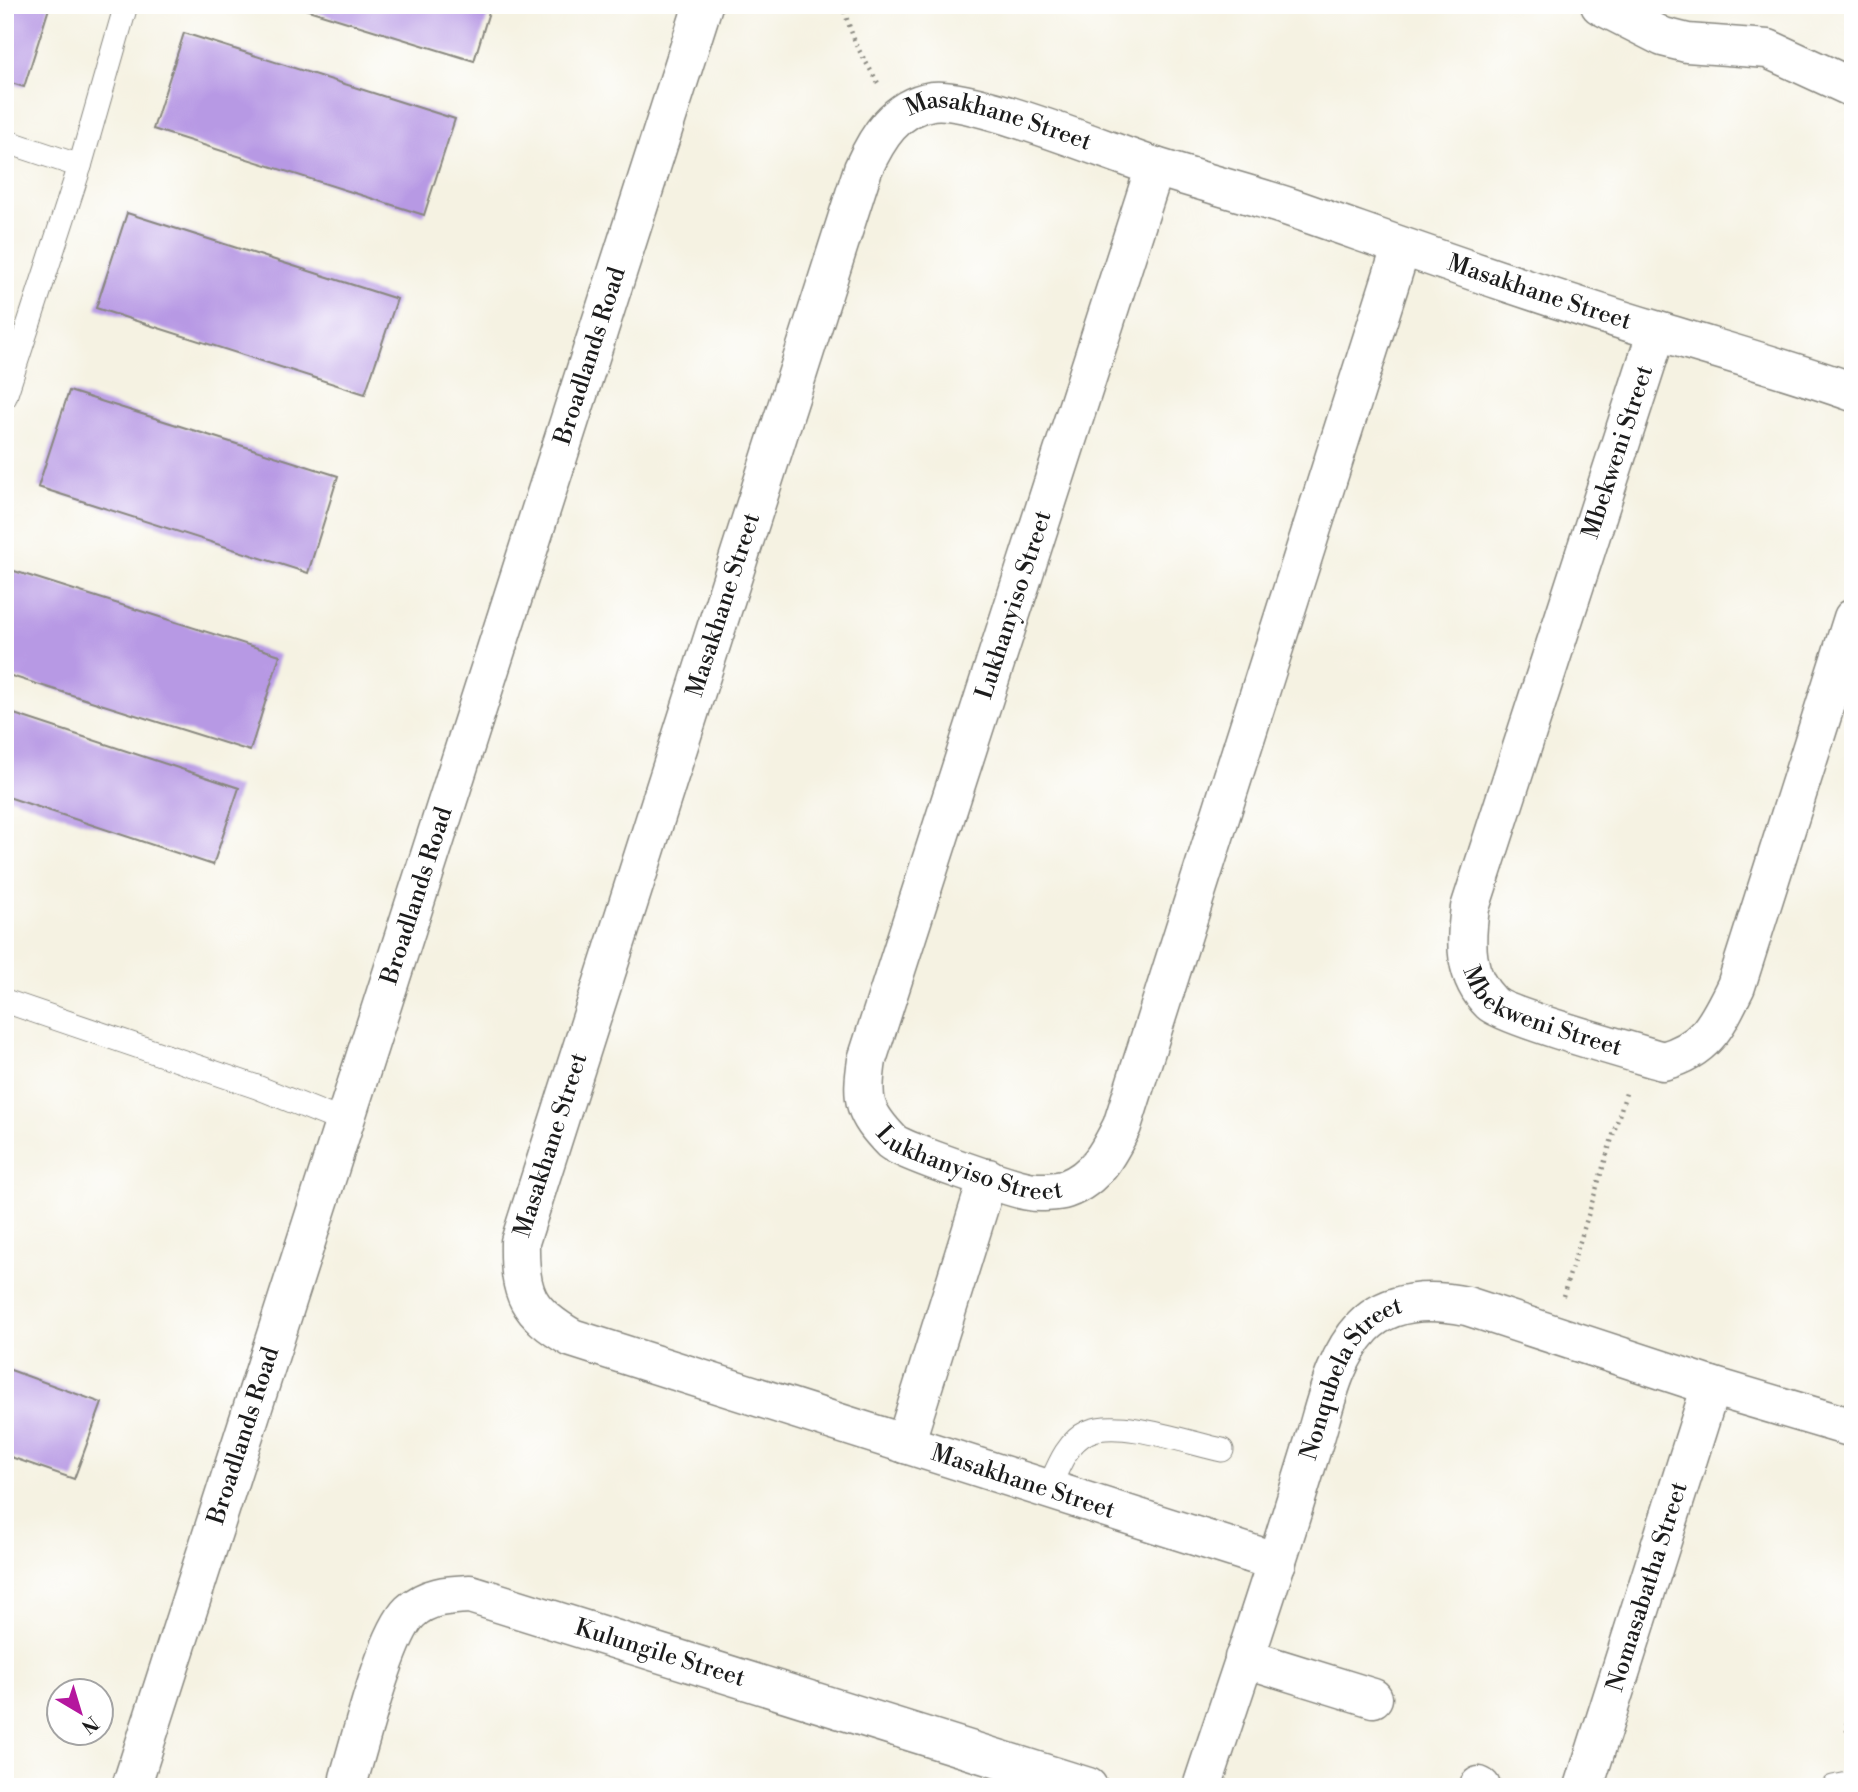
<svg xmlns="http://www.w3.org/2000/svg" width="1858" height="1792" font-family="'Libre Bodoni',serif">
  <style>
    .building { fill: #b799e4 }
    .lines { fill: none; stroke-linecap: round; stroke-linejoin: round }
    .service-casing { stroke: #88877f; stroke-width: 25 }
    .minor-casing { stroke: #88877f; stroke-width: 41 }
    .secondary-casing { stroke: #88877f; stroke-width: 41 }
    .path { stroke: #88877f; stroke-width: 4.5; stroke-dasharray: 2 5; stroke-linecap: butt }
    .service { stroke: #fff; stroke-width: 23 }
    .minor { stroke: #fff; stroke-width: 38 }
    .secondary { stroke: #fff; stroke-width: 38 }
    .labels { text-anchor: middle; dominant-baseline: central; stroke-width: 5; stroke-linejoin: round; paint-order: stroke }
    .street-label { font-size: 24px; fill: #1c1c1c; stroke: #fff }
  </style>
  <rect width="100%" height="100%" fill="#fff"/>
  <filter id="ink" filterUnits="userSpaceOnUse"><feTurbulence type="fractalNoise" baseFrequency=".0143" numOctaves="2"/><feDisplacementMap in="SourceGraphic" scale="14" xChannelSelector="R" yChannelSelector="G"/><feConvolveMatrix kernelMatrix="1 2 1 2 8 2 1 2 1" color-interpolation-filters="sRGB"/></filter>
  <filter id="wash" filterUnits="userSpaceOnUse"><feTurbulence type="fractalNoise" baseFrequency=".00686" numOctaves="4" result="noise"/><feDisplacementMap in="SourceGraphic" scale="28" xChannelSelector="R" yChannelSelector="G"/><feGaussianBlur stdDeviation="1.57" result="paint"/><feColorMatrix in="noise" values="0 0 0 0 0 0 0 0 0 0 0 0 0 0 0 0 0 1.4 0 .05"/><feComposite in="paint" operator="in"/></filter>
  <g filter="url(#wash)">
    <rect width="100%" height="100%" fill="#f5f2e2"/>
    <g id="blocks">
      <g class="building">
        <path d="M5,5H50L24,87L5,81Z"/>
        <path d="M292,5H491L474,61Z"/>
        <path d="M184,33L455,119L424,215L153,129Z"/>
        <path d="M127,213L397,299L365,394L96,308Z"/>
        <path d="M69,391L338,476L308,573L38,487Z"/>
        <path d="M11,570L280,655L250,751L5,674V587Z"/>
        <path d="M5,711L239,788L213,865L5,796Z"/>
        <path d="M5,1368L102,1403L74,1479L5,1455Z"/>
      </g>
    </g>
  </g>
  <g filter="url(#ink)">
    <use href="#blocks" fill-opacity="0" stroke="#88877f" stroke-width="2"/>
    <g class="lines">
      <defs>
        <g id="service">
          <path d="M5,141L80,166"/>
          <path d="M5,397L80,166L126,5"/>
          <path d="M5,1001L257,1087L344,1122"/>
          <path d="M1048,1490C1057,1470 1066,1442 1088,1432C1119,1418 1189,1443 1222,1450"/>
          <path d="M1833,1787L1853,1783"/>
        </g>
        <g id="minor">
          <path d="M1600,5L1663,37L1687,43L1768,49L1853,88"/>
          <path id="s1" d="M1155,167L867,1060C861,1100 863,1112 892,1142C899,1150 1014,1189 1029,1191C1038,1193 1057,1192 1066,1189C1096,1178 1109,1152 1122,1126L1401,248"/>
          <path id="s2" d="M1657,331L1470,908C1465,943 1464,976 1491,1003C1504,1016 1636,1053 1663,1061C1707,1049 1717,1024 1736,986L1853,618"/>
          <path d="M905,1444L988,1178"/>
          <path id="s3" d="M1277,1562L572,1338C527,1312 519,1294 520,1242L863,169C877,138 895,107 932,101C970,95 1109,152 1153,166C1199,181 1246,193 1292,208C1413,250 1535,294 1658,331C1723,351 1788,369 1853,392"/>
          <path d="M1244,1658L1373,1698"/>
          <path d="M1479,1786L1481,1787"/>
          <path id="s4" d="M350,1787L349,1778C360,1742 386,1635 410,1612C427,1596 448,1595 470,1594L1088,1787"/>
          <path id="s5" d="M1202,1787C1227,1711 1253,1636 1277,1560C1290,1520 1302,1479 1315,1438C1326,1401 1335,1357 1363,1327C1390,1299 1432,1299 1467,1306L1711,1386L1853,1428"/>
          <path id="s6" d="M1584,1787L1711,1386"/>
        </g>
        <g id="secondary">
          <path id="s7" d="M131,1787L703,5"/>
        </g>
      </defs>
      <use href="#service" class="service-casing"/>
      <use href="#minor" class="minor-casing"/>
      <use href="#secondary" class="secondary-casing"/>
      <g class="path">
        <path d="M842,5L856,45L878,83"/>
        <path d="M1563,1296L1627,1090"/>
        <path d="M1852,1752L1846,1726L1853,1706"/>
      </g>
      <use href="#service" class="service"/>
      <use href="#minor" class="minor"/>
      <use href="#secondary" class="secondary"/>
    </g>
  </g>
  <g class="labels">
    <g class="street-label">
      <text stroke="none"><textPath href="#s3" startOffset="2154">Masakhane Street</textPath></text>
      <text stroke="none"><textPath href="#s3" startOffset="2723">Masakhane Street</textPath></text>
      <text stroke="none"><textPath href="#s7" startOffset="1503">Broadlands Road</textPath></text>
      <text transform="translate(1618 452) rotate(-72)">Mbekweni Street</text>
      <text stroke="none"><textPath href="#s3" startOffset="1526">Masakhane Street</textPath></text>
      <text transform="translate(1014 605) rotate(-72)">Lukhanyiso Street</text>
      <text stroke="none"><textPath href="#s7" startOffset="936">Broadlands Road</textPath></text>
      <text stroke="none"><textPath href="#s2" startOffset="756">Mbekweni Street</textPath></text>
      <text stroke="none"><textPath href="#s3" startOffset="959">Masakhane Street</textPath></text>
      <text stroke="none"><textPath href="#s1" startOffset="1110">Lukhanyiso Street</textPath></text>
      <text stroke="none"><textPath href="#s5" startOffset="439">Nonqubela Street</textPath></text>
      <text stroke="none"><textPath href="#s7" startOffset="369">Broadlands Road</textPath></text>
      <text transform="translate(1023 1482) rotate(18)">Masakhane Street</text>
      <text stroke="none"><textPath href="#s6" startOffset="210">Nomasabatha Street</textPath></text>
      <text stroke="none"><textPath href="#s4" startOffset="450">Kulungile Street</textPath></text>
    </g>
  </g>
  <rect width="1858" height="1792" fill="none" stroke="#fff" stroke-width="28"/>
  <g transform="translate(80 1712) rotate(142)"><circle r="33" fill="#ffffff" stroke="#a4a4a4" stroke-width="2"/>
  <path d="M0-5L12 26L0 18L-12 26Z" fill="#b5179e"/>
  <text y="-10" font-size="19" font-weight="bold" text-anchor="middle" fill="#1c1c1c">N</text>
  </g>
</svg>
